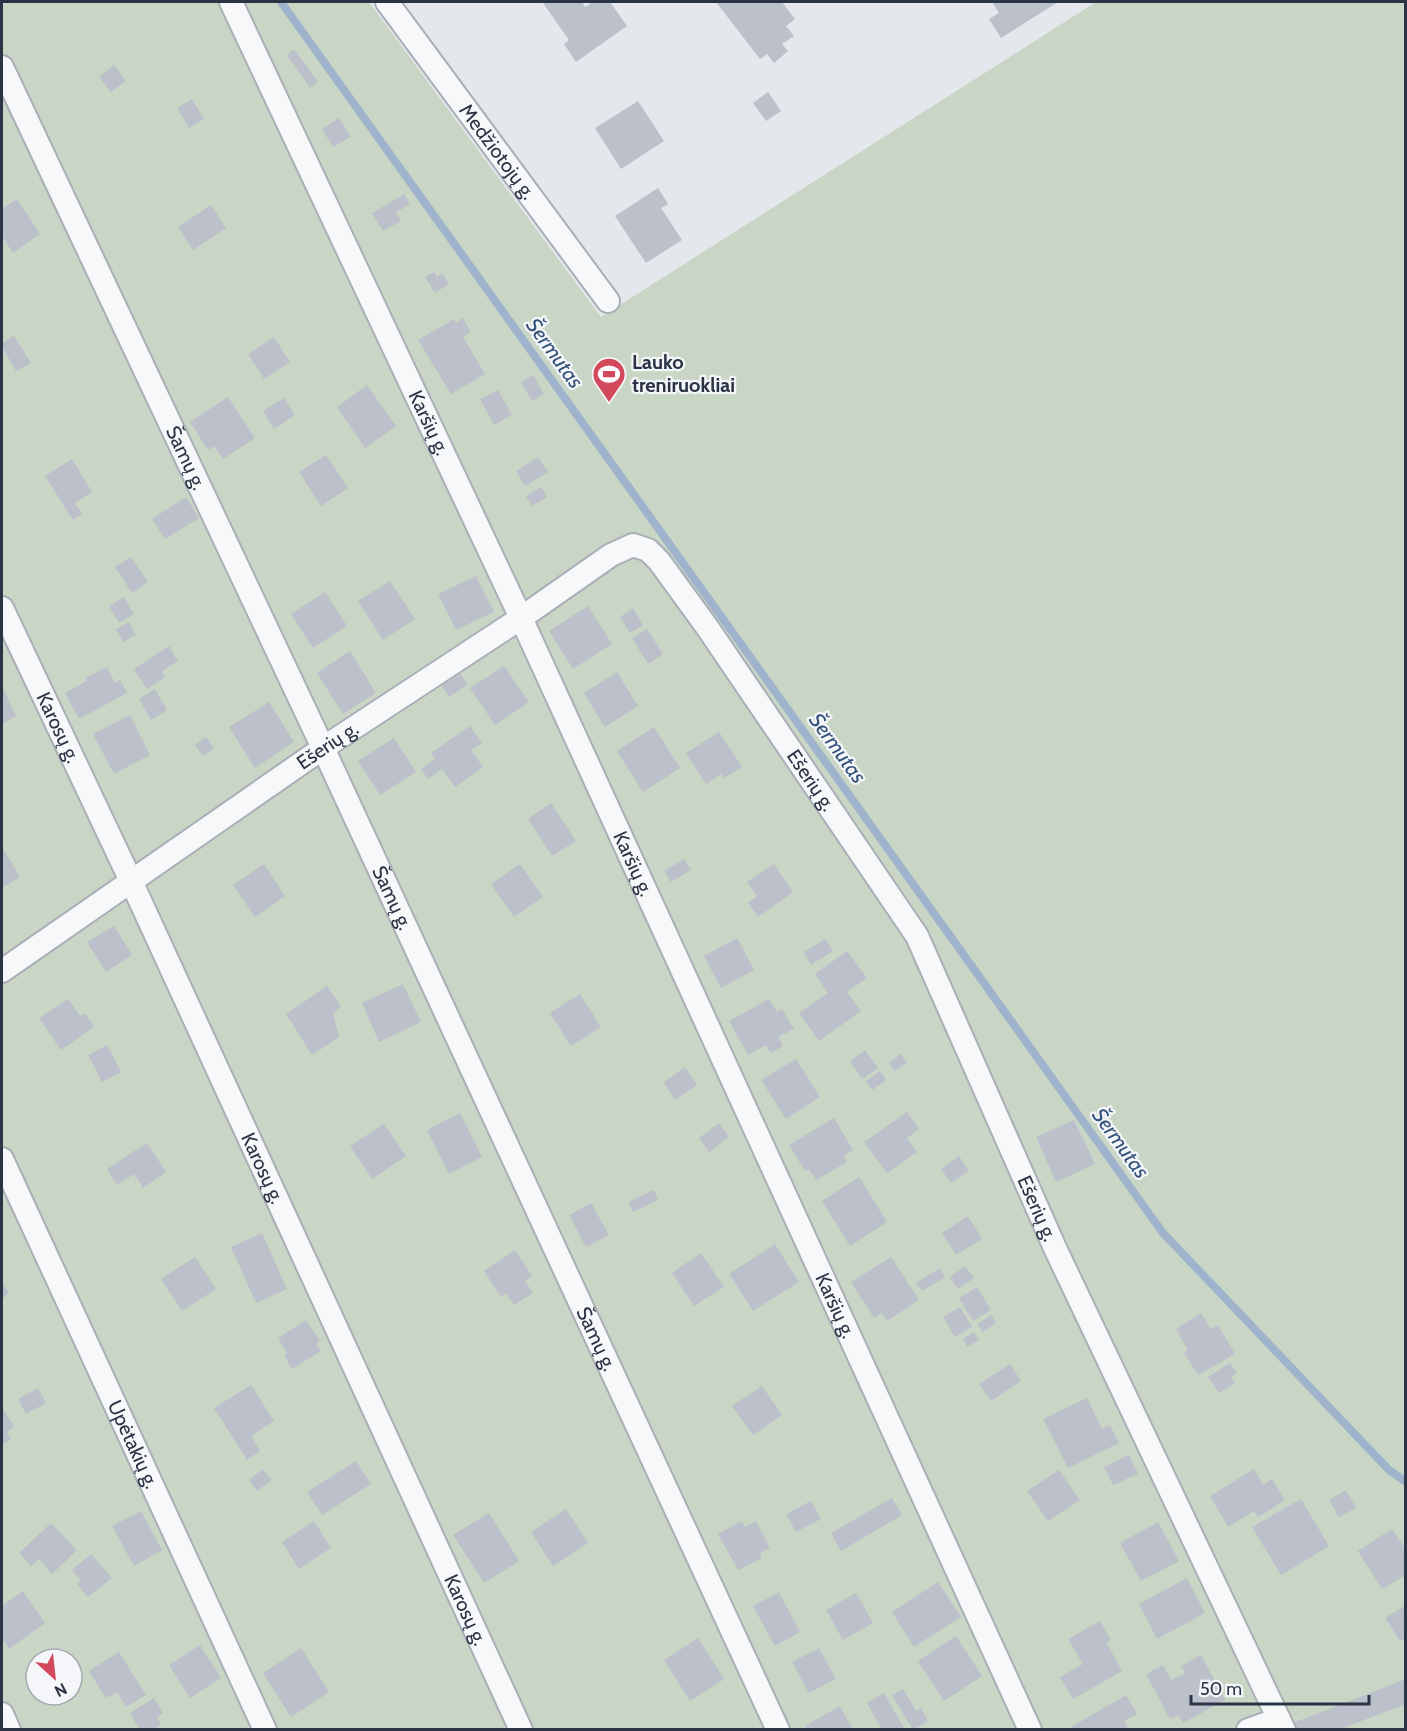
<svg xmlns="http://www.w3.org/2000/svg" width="1407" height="1731" font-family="Cabin,sans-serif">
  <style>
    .green { fill: #c9d6c5; fill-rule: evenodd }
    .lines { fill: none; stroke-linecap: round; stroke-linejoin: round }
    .stream { stroke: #9fb4cc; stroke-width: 8 }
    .building { fill: #bbc0ca }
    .street-casing { stroke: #a9aeb7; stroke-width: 26 }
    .street { stroke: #f7f8fa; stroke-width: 22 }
    .labels { text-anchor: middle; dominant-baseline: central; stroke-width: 4.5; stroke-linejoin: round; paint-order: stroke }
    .street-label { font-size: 20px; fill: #2b3445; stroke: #f4f6f9 }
    .poi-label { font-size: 20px; font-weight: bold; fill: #2b3445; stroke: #f4f6f9; text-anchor: start }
    .water-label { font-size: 21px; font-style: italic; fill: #34527a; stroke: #f4f6f9 }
  </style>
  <rect width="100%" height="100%" fill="#e4e7ec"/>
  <path class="green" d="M2,2H369L601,317L1096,2H1405V1729L2,1730ZM36,1659H72V1695H36Z"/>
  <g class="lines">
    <path class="stream" d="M281,2L1163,1233L1389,1470L1406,1482"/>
  </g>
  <g class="building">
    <path d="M545,2H582L585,7L593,2H610L627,26L576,62L564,44L569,40L543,3Z"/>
    <path d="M716,2H782L795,19L786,26L794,36L782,44L788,51L774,63L767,54L760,59Z"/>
    <path d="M992,2H1058L1001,38L989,19L999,13Z"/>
    <path d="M294,49L318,82L310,88L287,55Z"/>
    <path d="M114,65L126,81L111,92L99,77Z"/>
    <path d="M768,92L781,111L766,121L753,103Z"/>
    <path d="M192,99L204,119L189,128L177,108Z"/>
    <path d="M638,101L664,141L621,169L595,128Z"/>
    <path d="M339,118L351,137L333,147L322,129Z"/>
    <path d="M658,188L668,204L661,208L682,240L646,263L615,216Z"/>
    <path d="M404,194L410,204L396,212L401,221L383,231L372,213Z"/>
    <path d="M17,199L40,234L13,253L2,236V209Z"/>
    <path d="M211,205L226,228L193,250L178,227Z"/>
    <path d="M434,272L437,277L442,273L449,284L435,293L425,277Z"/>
    <path d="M463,318L471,332L463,337L485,374L451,394L418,340L454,319L456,323Z"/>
    <path d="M14,336L31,363L16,371L2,347V343Z"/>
    <path d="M274,337L290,362L264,379L248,354Z"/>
    <path d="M533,375L544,394L532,401L521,382Z"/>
    <path d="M367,385L396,426L365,448L337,407Z"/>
    <path d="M498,390L512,415L494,425L480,399Z"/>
    <path d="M228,397L255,438L223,459L214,446L208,450L190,422Z"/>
    <path d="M284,398L295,415L274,429L263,411Z"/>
    <path d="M326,455L348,488L321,506L299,472Z"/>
    <path d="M538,457L548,472L525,486L516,471Z"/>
    <path d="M72,459L92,492L75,503L82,514L73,520L45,476Z"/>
    <path d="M541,487L547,497L532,506L526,496Z"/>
    <path d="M186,497L199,518L165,539L152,519Z"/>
    <path d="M131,557L148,582L132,593L115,567Z"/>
    <path d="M476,576L494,612L456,630L438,594Z"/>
    <path d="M390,581L415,619L383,640L358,601Z"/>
    <path d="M325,592L347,626L313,648L291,614Z"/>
    <path d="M124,597L134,614L119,623L109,606Z"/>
    <path d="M588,606L612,644L573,669L549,631Z"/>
    <path d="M633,608L643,625L630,633L620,617Z"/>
    <path d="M129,622L136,635L123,642L116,629Z"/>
    <path d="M647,629L663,654L648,664L632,638Z"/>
    <path d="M169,646L178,661L162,671L165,677L147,689L134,669Z"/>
    <path d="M350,651L376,693L343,714L317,673Z"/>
    <path d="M504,666L529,702L495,725L470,688Z"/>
    <path d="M107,667L115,683L120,680L127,693L79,719L65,693L87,681L85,678Z"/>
    <path d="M617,672L638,706L605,727L584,693Z"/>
    <path d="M460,674L468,684L449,697L442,686Z"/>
    <path d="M2,686L16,716L2,724Z"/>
    <path d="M155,689L167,710L151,720L139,699Z"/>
    <path d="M269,702L294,742L255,768L229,727Z"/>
    <path d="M130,715L150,755L114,774L93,734Z"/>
    <path d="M470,726L482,743L471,750L483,767L455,787L442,769L428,779L421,769L435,759L431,753Z"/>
    <path d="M654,727L680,768L643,792L617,751Z"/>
    <path d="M719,732L742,767L724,778L721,774L706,784L686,753Z"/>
    <path d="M206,737L214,748L203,756L195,745Z"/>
    <path d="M394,738L416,772L380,795L358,761Z"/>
    <path d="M551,803L576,841L552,856L528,819Z"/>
    <path d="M2,847L20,877L2,888Z"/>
    <path d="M684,859L691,870L671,882L664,871Z"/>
    <path d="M264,864L285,896L255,917L233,885Z"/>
    <path d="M520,864L543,897L514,917L491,884Z"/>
    <path d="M774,864L793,892L758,917L748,903L757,896L747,882Z"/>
    <path d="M114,926L132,955L106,972L87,942Z"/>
    <path d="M737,938L754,970L721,988L704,956Z"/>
    <path d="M825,939L833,951L811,965L804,952Z"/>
    <path d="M847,951L867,978L847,992L861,1011L819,1041L799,1013L828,993L815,974Z"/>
    <path d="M403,984L421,1022L379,1042L362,1003Z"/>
    <path d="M327,986L341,1006L333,1013L339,1037L312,1055L286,1014Z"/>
    <path d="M580,994L601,1027L571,1046L550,1013Z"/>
    <path d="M68,999L80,1016L85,1013L94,1027L61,1050L39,1018Z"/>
    <path d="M769,999L777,1012L782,1009L794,1029L778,1037L783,1046L771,1053L766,1045L748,1055L729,1021Z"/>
    <path d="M107,1045L121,1072L102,1082L88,1055Z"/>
    <path d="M865,1050L878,1068L862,1079L850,1061Z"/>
    <path d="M901,1054L907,1063L894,1071L889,1062Z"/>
    <path d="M796,1059L820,1097L786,1119L761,1080Z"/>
    <path d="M685,1067L697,1085L675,1100L664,1082Z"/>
    <path d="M880,1071L886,1080L872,1090L866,1081Z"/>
    <path d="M907,1112L919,1129L907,1138L917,1152L887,1173L864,1142Z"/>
    <path d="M460,1113L482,1157L449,1174L427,1130Z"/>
    <path d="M834,1118L853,1150L843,1156L847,1162L816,1180L809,1169L805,1171L789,1145Z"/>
    <path d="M1074,1120L1095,1164L1056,1182L1036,1137Z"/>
    <path d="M719,1123L729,1137L709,1152L699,1138Z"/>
    <path d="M384,1124L406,1156L372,1179L350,1146Z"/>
    <path d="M147,1143L166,1172L143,1188L134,1174L117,1185L107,1169Z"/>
    <path d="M959,1156L969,1171L951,1183L941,1169Z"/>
    <path d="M859,1177L887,1222L850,1246L822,1201Z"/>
    <path d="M654,1190L658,1200L633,1212L628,1202Z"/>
    <path d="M591,1203L609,1235L586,1247L569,1215Z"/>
    <path d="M968,1216L982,1239L956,1255L942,1233Z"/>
    <path d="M262,1233L287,1289L256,1303L231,1247Z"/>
    <path d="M775,1244L799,1282L753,1311L729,1274Z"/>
    <path d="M515,1250L532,1276L525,1281L533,1293L514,1305L506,1293L501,1297L484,1271Z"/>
    <path d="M701,1253L724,1287L694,1306L672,1273Z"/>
    <path d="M195,1257L216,1289L182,1311L161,1279Z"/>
    <path d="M891,1257L919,1300L887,1321L882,1313L874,1318L851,1282Z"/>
    <path d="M965,1266L974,1278L958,1289L950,1277Z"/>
    <path d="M940,1268L945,1277L922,1291L916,1283Z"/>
    <path d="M2,1282L9,1293L2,1299Z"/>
    <path d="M977,1287L991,1310L973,1321L959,1298Z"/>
    <path d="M960,1307L972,1327L955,1337L943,1317Z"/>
    <path d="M1201,1313L1211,1329L1218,1325L1235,1354L1198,1375L1184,1353L1188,1350L1176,1329Z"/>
    <path d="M991,1315L996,1323L983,1332L977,1324Z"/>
    <path d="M306,1320L320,1341L316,1344L321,1351L292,1369L284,1356L287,1353L278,1338Z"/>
    <path d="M974,1332L979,1340L967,1347L963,1339Z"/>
    <path d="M1230,1363L1237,1373L1231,1377L1235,1383L1219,1393L1208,1377Z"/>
    <path d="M1010,1364L1021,1381L991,1401L979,1384Z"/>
    <path d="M251,1385L274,1421L251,1436L260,1451L247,1460L214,1408Z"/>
    <path d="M762,1386L782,1415L753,1435L732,1406Z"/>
    <path d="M38,1388L46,1403L26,1414L18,1399Z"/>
    <path d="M1087,1398L1102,1429L1110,1425L1119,1443L1068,1468L1043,1419Z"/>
    <path d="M2,1407L14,1427L7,1432L11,1439L2,1445Z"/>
    <path d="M1129,1455L1138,1474L1113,1485L1104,1467Z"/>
    <path d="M356,1461L371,1484L322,1515L307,1492Z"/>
    <path d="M263,1469L272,1480L257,1491L249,1480Z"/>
    <path d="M1254,1469L1263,1485L1272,1479L1285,1500L1258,1517L1254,1511L1228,1527L1210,1496Z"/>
    <path d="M1059,1470L1080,1500L1048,1521L1027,1491Z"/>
    <path d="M1346,1490L1356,1508L1339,1517L1329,1500Z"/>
    <path d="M892,1498L902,1515L841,1551L831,1533Z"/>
    <path d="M1301,1499L1329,1546L1281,1575L1252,1527Z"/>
    <path d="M811,1501L821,1519L796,1532L786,1514Z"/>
    <path d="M566,1509L588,1543L553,1566L531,1532Z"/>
    <path d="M141,1511L162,1550L134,1566L112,1526Z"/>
    <path d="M489,1513L519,1561L484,1583L453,1535Z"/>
    <path d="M314,1521L331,1548L299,1569L282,1542Z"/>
    <path d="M742,1521L745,1527L756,1521L770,1548L760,1553L762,1558L738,1570L718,1534Z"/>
    <path d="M1158,1522L1179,1561L1141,1581L1120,1543Z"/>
    <path d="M51,1523L77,1550L52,1574L39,1559L31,1566L19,1553Z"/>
    <path d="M1392,1529L1406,1550V1575L1382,1589L1358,1551Z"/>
    <path d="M91,1554L112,1578L88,1597L77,1584L81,1581L72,1570Z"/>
    <path d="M1187,1578L1205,1613L1157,1639L1139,1604Z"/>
    <path d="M938,1582L961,1617L914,1647L892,1612Z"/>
    <path d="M23,1591L45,1623L9,1649L2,1638V1606Z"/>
    <path d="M779,1592L800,1632L775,1646L753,1606Z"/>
    <path d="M856,1593L873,1623L843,1640L826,1610Z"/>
    <path d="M1406,1605V1638L1400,1641L1385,1618Z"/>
    <path d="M1100,1621L1111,1640L1106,1642L1122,1671L1073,1699L1060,1677L1083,1664L1068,1639Z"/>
    <path d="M956,1636L982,1676L944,1701L918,1661Z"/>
    <path d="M698,1638L724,1679L690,1701L664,1660Z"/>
    <path d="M200,1645L221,1678L190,1698L169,1665Z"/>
    <path d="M301,1648L329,1692L291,1717L263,1673Z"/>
    <path d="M819,1648L836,1679L809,1693L792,1662Z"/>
    <path d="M119,1652L146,1695L126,1707L117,1692L106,1698L89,1671Z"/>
    <path d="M1201,1655L1225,1700L1183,1723L1178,1715L1170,1719L1146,1674L1163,1665L1171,1680L1185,1673L1181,1666Z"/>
    <path d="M1406,1679V1704L1338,1730H1296L1293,1723Z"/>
    <path d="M903,1689L916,1711L921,1708L928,1721L913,1730L892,1695Z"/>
    <path d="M884,1693L905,1730H882L867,1703Z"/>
    <path d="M1126,1695L1137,1714L1124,1721L1129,1730H1073L1071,1727Z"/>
    <path d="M154,1698L163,1713L157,1717L161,1724L153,1730H140L130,1713Z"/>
    <path d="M840,1706L853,1730H807L805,1726Z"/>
  </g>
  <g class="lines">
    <defs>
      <g id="street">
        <path id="s1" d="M231,2L521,618L1030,1730"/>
        <path id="s2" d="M387,2L608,301"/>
        <path id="s3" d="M2,67L323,748L778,1730"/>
        <path id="s4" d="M2,608L131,881L521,1730"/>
        <path id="s5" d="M2,971L323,748L521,618L611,555L633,545L648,550L659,561L707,627L917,936L1055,1248L1284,1730"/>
        <path id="s6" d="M2,1159L265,1730"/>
        <path d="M2,1714L9,1730"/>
        <path d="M1248,1730L1279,1719"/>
      </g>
    </defs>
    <use href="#street" class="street-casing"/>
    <use href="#street" class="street"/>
  </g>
  <defs>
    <symbol id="stadium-pin" viewBox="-11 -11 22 30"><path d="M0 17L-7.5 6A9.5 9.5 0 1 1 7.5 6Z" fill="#d1495b" stroke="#f4f6f9"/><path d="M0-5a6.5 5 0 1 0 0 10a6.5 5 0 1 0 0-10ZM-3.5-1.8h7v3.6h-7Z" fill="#fff"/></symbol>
  </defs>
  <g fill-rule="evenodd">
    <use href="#stadium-pin" x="590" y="355" width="38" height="52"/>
  </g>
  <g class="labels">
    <g class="street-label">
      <text stroke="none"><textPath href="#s2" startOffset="186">Medžiotojų g.</textPath></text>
      <text stroke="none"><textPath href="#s1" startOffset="465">Karšių g.</textPath></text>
      <text stroke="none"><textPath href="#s3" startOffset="432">Šamų g.</textPath></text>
      <text stroke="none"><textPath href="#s4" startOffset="132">Karosų g.</textPath></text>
      <text stroke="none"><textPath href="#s5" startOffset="396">Ešerių g.</textPath></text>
      <text stroke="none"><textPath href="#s5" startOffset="1060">Ešerių g.</textPath></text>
      <text stroke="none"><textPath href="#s1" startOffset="951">Karšių g.</textPath></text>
      <text stroke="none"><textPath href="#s3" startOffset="918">Šamų g.</textPath></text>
      <text stroke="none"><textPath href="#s4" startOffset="618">Karosų g.</textPath></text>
      <text stroke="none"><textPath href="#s5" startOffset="1546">Ešerių g.</textPath></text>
      <text stroke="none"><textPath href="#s1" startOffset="1437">Karšių g.</textPath></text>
      <text stroke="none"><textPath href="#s3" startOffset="1404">Šamų g.</textPath></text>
      <text stroke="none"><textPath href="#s6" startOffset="314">Upėtakių g.</textPath></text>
      <text stroke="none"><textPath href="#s4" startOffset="1104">Karosų g.</textPath></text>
    </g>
    <g class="poi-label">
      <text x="632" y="362">Lauko<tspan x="632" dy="23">treniruokliai</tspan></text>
    </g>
    <g class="water-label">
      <text transform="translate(555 353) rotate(54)">Šermutas</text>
      <text transform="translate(838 748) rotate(54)">Šermutas</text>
      <text transform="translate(1121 1143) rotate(54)">Šermutas</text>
    </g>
  </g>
  <rect width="1407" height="1731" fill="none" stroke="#2b3445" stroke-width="6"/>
  <g transform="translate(54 1677) rotate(153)"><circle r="28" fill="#f4f6f9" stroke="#a4a8b1" stroke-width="1.5"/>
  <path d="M0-4.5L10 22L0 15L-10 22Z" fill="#d1495b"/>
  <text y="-9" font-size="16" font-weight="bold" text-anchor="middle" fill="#2b3445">N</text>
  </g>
  <path d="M1191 1695v9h178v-9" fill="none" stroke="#2b3445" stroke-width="3"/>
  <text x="1200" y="1695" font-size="18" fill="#2b3445" stroke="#f4f6f9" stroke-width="4.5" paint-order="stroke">50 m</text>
</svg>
